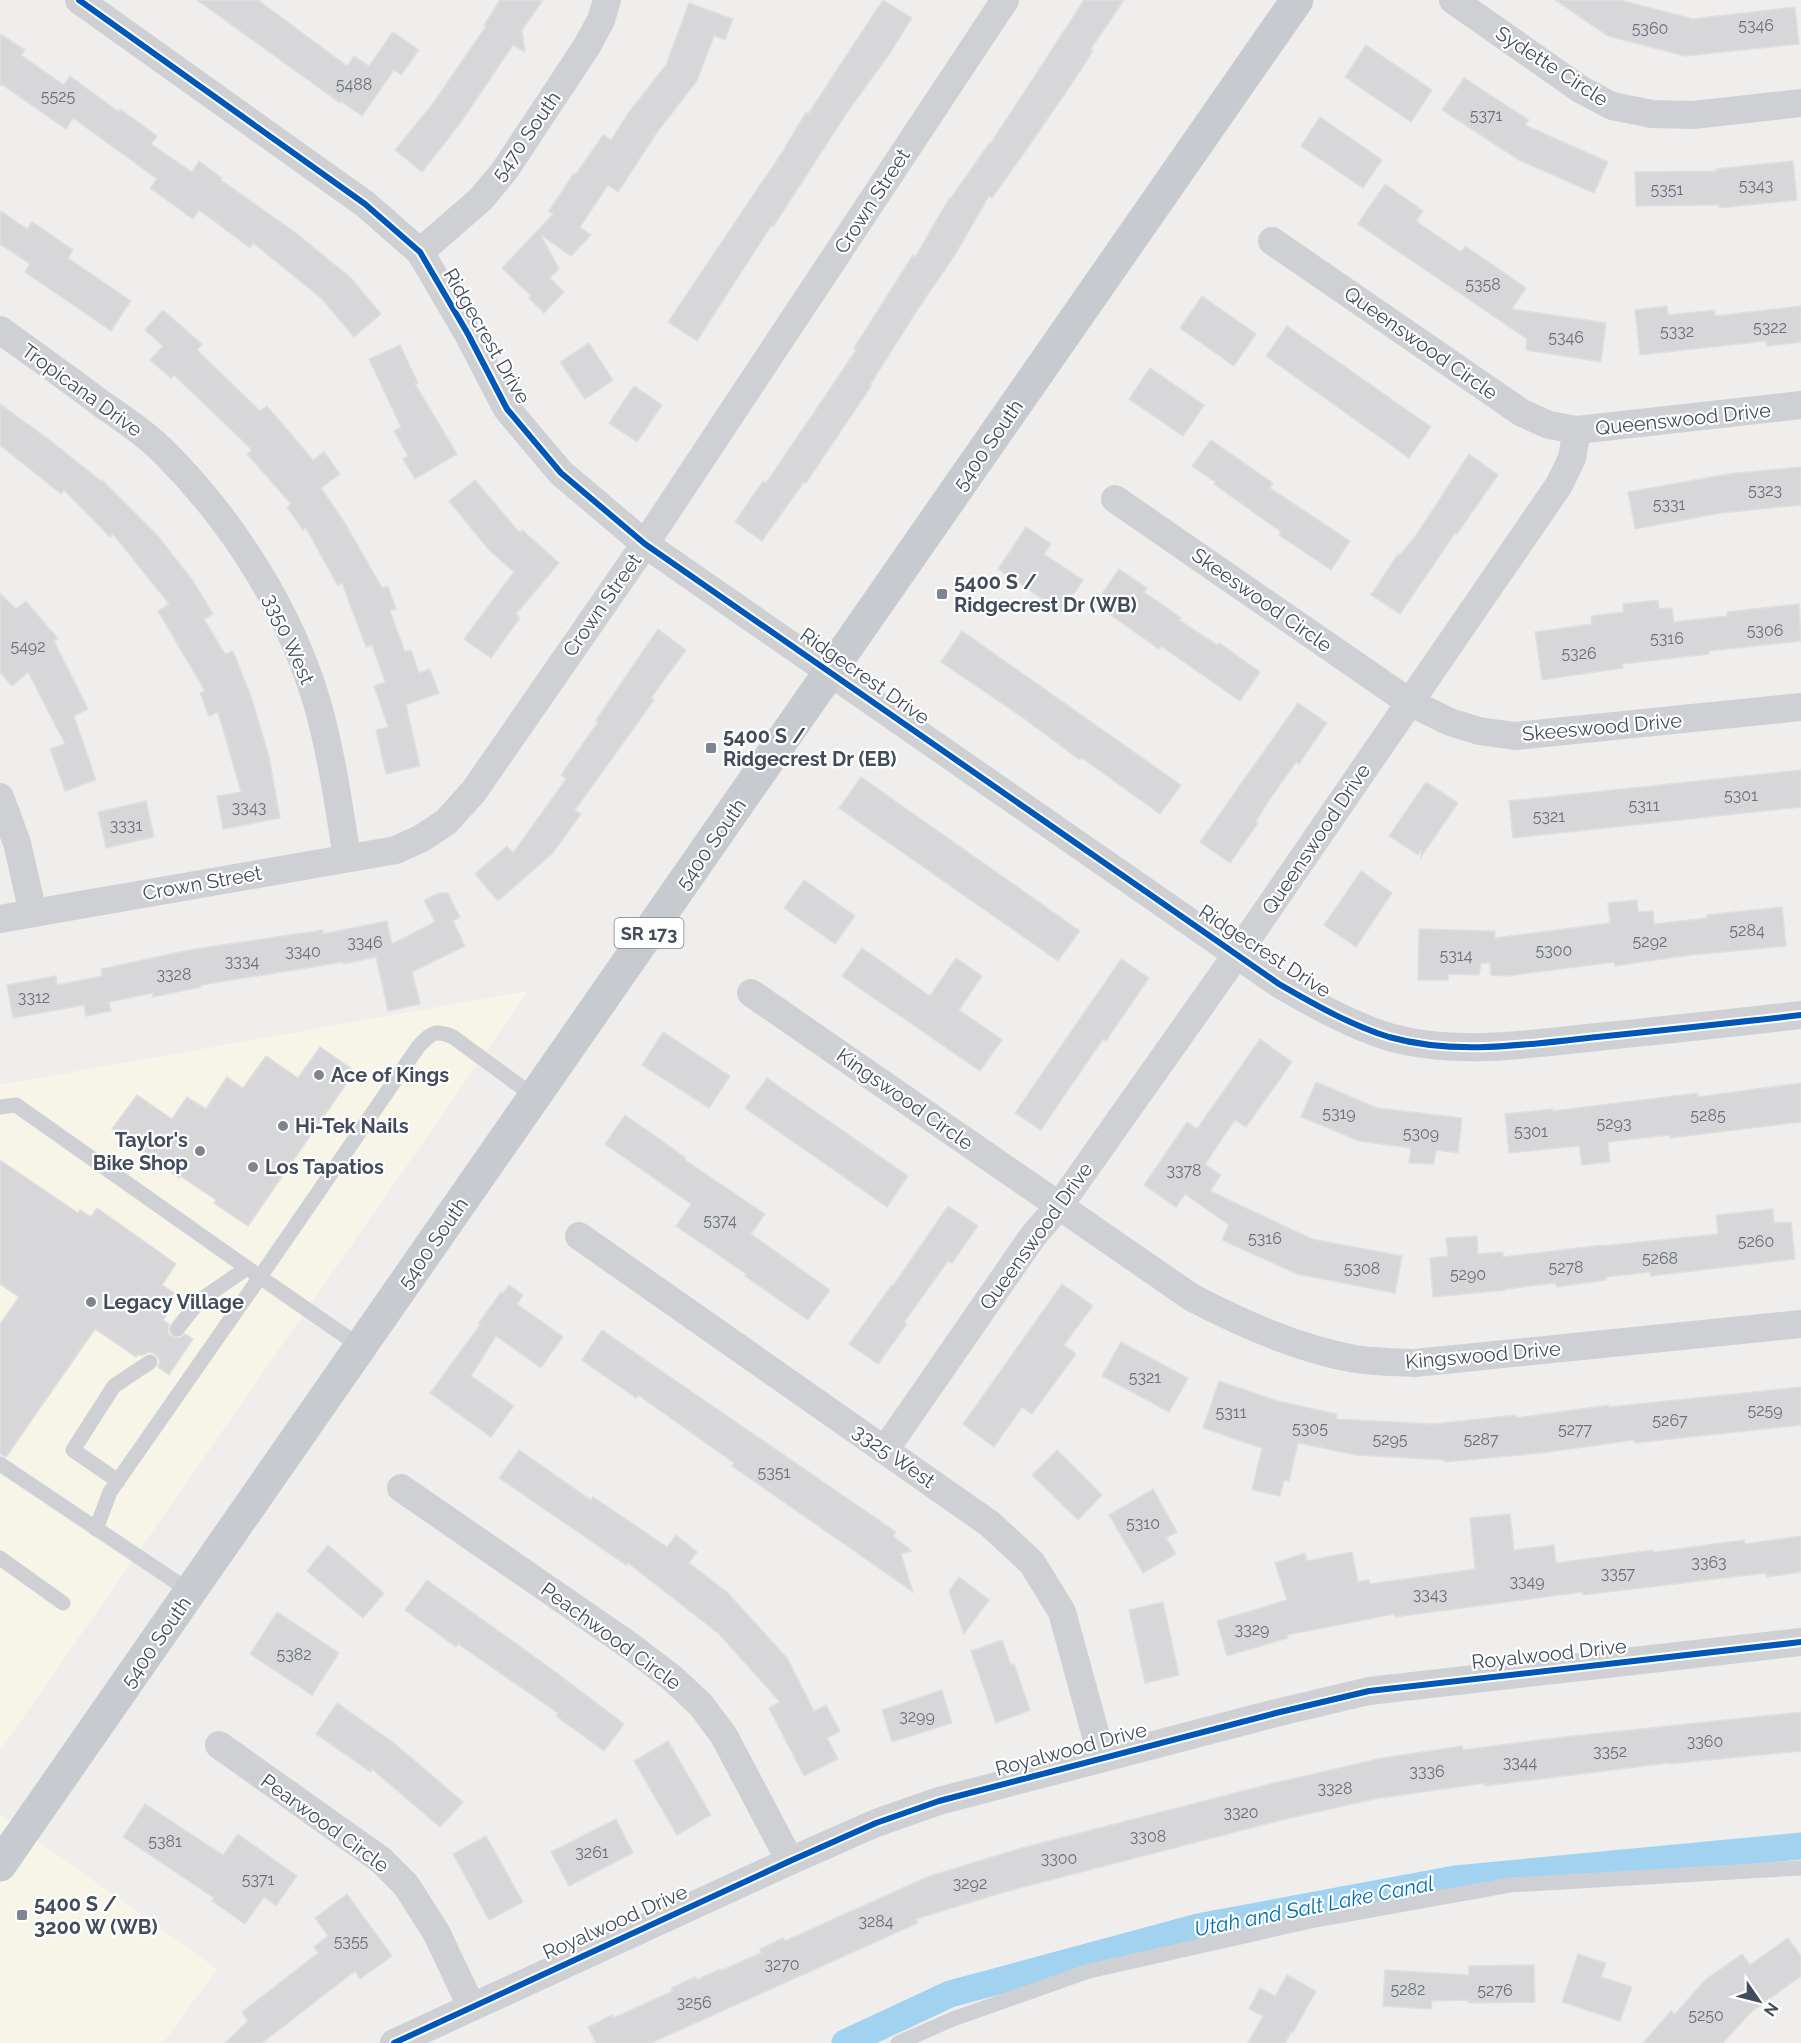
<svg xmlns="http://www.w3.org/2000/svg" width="1801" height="2043" font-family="Raleway,sans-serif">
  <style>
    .commercial { fill: #f7f5e8 }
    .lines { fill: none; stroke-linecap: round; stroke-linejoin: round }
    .canal { stroke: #a1d3f1; stroke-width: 27 }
    .building { fill: #d7d7d9; stroke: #e0dfe0; stroke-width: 1.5 }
    .service { stroke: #ced0d4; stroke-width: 15 }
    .minor { stroke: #ced0d4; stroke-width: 28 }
    .primary { stroke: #c7cacf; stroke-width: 33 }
    .cycleway-casing { stroke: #fff; stroke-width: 10 }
    .cycleway { stroke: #0057b8; stroke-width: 6 }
    .poi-dot { fill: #7f858f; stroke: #fff; stroke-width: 2 }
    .labels { text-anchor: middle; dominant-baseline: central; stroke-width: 4.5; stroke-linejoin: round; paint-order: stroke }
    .number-label { font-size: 16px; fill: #6a707c }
    .shield { fill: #fff; stroke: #7b828d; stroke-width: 1.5 }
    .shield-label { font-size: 18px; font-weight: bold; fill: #434c5c }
    .street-label { font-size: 20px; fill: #434c5c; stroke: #fff }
    .poi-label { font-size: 20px; font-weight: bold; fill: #434c5c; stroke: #fff; text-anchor: start }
    .water-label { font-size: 21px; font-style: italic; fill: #006eb2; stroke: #fff }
  </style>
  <rect width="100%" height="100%" fill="#efeeed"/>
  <g class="commercial">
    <path d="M528,991L0,1751V1085Z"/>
    <path d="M0,1814L217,1969L163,2043H0Z"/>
  </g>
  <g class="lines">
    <path class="canal" d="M845,2043L950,1994L1198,1927L1455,1879L1801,1846"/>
  </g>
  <g class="building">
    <path d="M197,0H258L347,66L354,56L369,66L393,32L419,50L401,75L394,70L362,116L341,101L340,103Z"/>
    <path d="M500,0H543L522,30L525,52L513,45L459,125L422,172L395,150L434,102L486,26L484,25Z"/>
    <path d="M883,0L912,18L888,56L848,111L773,227L771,226L697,341L668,322L783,151L806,112L808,114Z"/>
    <path d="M1084,0H1124L1090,50L1093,51L1070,86L1031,143L992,198L989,196L956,253L918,309L870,385H872L806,483L804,482L762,541L735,522L763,481L766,483L815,411L856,350L854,348L913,255L915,257L950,197L951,198L990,142L991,143Z"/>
    <path d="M1555,0H1620L1693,19L1795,7L1799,44L1685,56L1608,36Z"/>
    <path d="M689,3L733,19L725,40L714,36L697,81L658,131L618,192L608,185L580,227L591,235L571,256L541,235L559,269L550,278L564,292L544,313L529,298L531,296L502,268L553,214L549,211L574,173L576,174L603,135L611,140L629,112L666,65Z"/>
    <path d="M0,34L25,50L21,55L64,85L70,76L119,112L120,109L157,136L151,144L192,172L199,161L222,178L221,180L296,233L351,278L381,314L354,337L321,298L253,243L250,248L199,210L193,219L150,188L157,179L73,118L66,129L1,84L0,86Z"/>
    <path d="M1366,45L1432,90L1411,122L1345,77Z"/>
    <path d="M1464,78L1529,120L1525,125L1608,162L1594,193L1519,160L1442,110Z"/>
    <path d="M1320,117L1382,160L1363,188L1301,146Z"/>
    <path d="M1793,161L1797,200L1719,208V205L1636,206L1635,172L1716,171V169Z"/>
    <path d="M1385,184L1423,211L1416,221L1461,252L1465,246L1526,288L1512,309L1606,323L1601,362L1526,350L1527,339L1358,224Z"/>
    <path d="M0,210L27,229L32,222L73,250L68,258L131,301L111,331L25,272L30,264L0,244Z"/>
    <path d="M1202,296L1256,334L1234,366L1180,328Z"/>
    <path d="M1667,306L1668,315L1715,310V316L1801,306V342L1767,346L1766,341L1640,355L1635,310Z"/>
    <path d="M163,310L202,344L197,350L260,411L267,406L313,460L324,452L340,474L321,488L345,523L382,588L388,586L396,609L390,611L405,652L411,650L419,673L430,669L439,693L406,705L420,766L386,774L376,730L388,727L374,686L385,682L372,645L366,647L342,583L338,586L306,528L303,530L287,507L291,504L247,454L252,450L174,375L171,378L150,360L163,346L145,330Z"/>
    <path d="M1287,326L1431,427L1409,458L1266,356Z"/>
    <path d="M589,343L613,380L585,399L560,362Z"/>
    <path d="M400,345L418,383L415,384L457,454L415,479L403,459L408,456L394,431L401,427L369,359Z"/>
    <path d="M1150,368L1204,405L1183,436L1129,399Z"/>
    <path d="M634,386L662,405L637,442L609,423Z"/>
    <path d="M0,404L51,441L101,481L102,480L158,536L193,581L213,614L204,619L225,654L233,651L252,699L269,757L280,818L223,829L217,796L241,792L218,712L209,716L200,693L205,691L158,611L169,604L113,534L110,537L64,490L61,494L0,445Z"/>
    <path d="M1211,440L1273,483L1270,488L1350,541L1331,570L1279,535L1281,532L1214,484L1215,482L1192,466Z"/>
    <path d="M1469,454L1498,475L1457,534L1455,533L1400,614L1371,595L1398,554L1400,555L1417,534Z"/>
    <path d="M1801,467V505L1721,513L1635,529L1628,492L1728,474Z"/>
    <path d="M475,480L520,533L522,530L559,563L516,614L520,618L491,658L464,639L514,572L489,550L449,501Z"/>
    <path d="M1026,527L1051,544L1044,554L1083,580L1062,612L998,569Z"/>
    <path d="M1119,569L1147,588L1144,592L1181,618L1179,620L1217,645L1219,643L1260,672L1240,701L1161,646L1159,649L1095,604Z"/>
    <path d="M0,593L16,609L26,601L58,639L54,641L88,709L74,716L96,780L65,791L50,749L65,744L28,672L12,686L0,672Z"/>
    <path d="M1658,600L1659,609L1672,608L1674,622L1727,616V612L1799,604L1801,641L1709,651V654L1622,664L1623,668L1542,680L1535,632L1592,624L1591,616L1624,612L1623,604Z"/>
    <path d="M658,629L686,650L651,698L654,700L575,810L581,814L552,854L498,901L475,874L507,846L513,853L566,779L561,775L598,722L596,720Z"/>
    <path d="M962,631L1181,785L1160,814L1082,758L1080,760L1019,715L941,662Z"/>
    <path d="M1298,703L1327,723L1299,764L1296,762L1270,799L1256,821L1258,823L1230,863L1200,842Z"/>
    <path d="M1801,770V807L1513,838L1509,801Z"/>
    <path d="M861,777L1080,931L1058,961L839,808Z"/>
    <path d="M1426,782L1458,803L1421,857V851L1418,855L1389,836Z"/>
    <path d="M146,801L154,837L106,848L98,812Z"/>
    <path d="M1361,871L1392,893L1356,947L1324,925Z"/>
    <path d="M804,880L855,916L835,944L784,908Z"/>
    <path d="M439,893H448L455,908L460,917L453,921L465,946L412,972L420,1004L388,1011L376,957L344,964L343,962L201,985V987L153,997V993L109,1002L111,1011L86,1016L84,1005L13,1018L7,985L56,976L57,985L102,976L101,969L189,950L323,930V934L387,921L392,944L435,922L424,900Z"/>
    <path d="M1637,900L1638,912L1653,911L1654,924L1707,918V915L1782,907L1786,946L1691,955L1615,966L1614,962L1507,976L1491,975L1490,963H1481L1479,975L1448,974V980H1418L1419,929L1495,931V938L1610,923L1608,903Z"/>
    <path d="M862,948L930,996L956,958L982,976L959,1010L1002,1040L980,1071L842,976Z"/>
    <path d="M1121,959L1149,978L1106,1041L1103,1039L1041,1130L1015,1113Z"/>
    <path d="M663,1032L730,1076L709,1108L642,1065Z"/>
    <path d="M1260,1039L1292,1062L1246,1127L1235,1120L1205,1164L1221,1175L1210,1191L1312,1239L1402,1256L1395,1293L1297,1274L1222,1240L1229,1225L1185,1194L1176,1207L1144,1185L1187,1122L1197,1129Z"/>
    <path d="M320,1047L355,1071L248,1226L214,1203L216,1200L180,1176L179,1178L112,1129L137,1095L172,1119L187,1097L206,1109L227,1077L243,1088L266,1056L298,1078Z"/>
    <path d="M767,1078L908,1176L887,1207L745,1108Z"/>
    <path d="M1316,1082L1377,1108L1462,1118L1458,1153L1436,1150L1434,1164L1409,1163L1411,1148L1359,1141L1301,1117Z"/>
    <path d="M1801,1083V1122L1670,1138L1669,1135L1608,1142L1610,1162L1582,1165L1579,1146L1509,1153L1505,1114L1553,1109V1111L1698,1093V1097Z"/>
    <path d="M625,1115L686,1158L685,1160L765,1214L751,1234L830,1290L808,1320L745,1276L746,1274L676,1226L691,1204L605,1144Z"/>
    <path d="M0,1160L78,1213L80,1210L91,1217L97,1208L176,1264L162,1285L174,1293L161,1312L166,1316L163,1320L169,1324L168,1332L171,1336L180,1338L185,1334L193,1339L169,1375L158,1367L160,1361L155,1354L149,1352L141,1356L138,1354L136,1357L95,1329L6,1457L0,1454V1324L19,1297L0,1284Z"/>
    <path d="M948,1206L978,1226L952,1263L948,1261L904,1322L907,1324L878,1364L849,1344L892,1285L893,1286Z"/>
    <path d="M1773,1209L1774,1223L1791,1222L1795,1259L1651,1276V1272L1606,1277V1280L1557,1287L1555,1283L1506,1289V1290L1433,1297L1430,1258L1448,1256L1446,1238L1477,1236L1478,1254L1503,1252V1257L1602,1245V1246L1718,1234L1716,1215Z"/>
    <path d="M1062,1284L1093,1306L1064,1345L1076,1354L1032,1414L1022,1407L994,1447L963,1424Z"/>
    <path d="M509,1285L523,1295L517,1304L563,1337L541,1368L496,1336L471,1376L514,1406L491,1437L430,1393L480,1325L478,1324L501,1292L503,1293Z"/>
    <path d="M602,1330L896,1532L893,1536L912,1551L901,1554L913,1592L732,1466L734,1463L638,1395L636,1398L582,1360Z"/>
    <path d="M1121,1342L1188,1378L1169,1412L1102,1376Z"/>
    <path d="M1219,1381L1278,1401L1337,1414L1336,1419L1433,1424L1516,1415V1418L1609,1405V1407L1801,1387V1425L1635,1443L1634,1440L1541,1453L1445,1462V1460L1356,1455L1298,1443L1289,1481L1284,1480L1280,1496L1252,1490L1262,1448L1203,1428Z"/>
    <path d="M519,1450L591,1500L593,1497L667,1547L676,1535L697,1552L689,1563L727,1592L787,1658L814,1711L826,1705L840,1731L827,1738L838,1759L804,1776L769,1708L780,1702L719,1634L628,1563L626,1565L499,1478Z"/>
    <path d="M1057,1450L1102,1495L1078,1520L1032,1475Z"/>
    <path d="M1153,1489L1177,1532L1166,1538L1176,1554L1143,1573L1109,1515Z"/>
    <path d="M1510,1514L1514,1550L1554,1545L1556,1563L1653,1550L1654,1552L1744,1540L1745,1544L1801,1536V1572L1767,1577L1766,1573L1583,1595L1582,1592L1395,1617L1394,1614L1287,1635L1288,1638L1227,1656L1217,1621L1287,1600L1275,1563L1305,1553L1307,1561L1352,1552L1358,1582L1369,1580L1370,1584L1475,1569L1470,1518Z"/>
    <path d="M328,1545L384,1593L363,1618L307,1571Z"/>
    <path d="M959,1577L989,1600L964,1634L949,1591Z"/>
    <path d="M427,1580L553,1670L624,1724L604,1751L556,1716L558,1713L458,1644L456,1647L405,1610Z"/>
    <path d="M1163,1602L1179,1675L1145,1683L1129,1610Z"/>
    <path d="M277,1612L339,1653L312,1695L250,1654Z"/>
    <path d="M1002,1640L1011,1665L1014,1664L1030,1710L996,1723L971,1651Z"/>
    <path d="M942,1690L952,1723L892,1742L882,1710Z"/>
    <path d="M337,1703L394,1743L463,1802L440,1827L372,1769L371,1772L316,1734Z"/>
    <path d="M1801,1712V1751L1669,1764L1668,1763L1485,1786V1783L1374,1799L1282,1820L1008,1891L916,1919L918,1923L651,2043H596L588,2027L612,2015L613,2018L673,1991L671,1988L695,1977L697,1980L720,1969V1971L761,1953L760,1949L783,1938L785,1941L927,1877L1018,1849L1266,1785L1382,1758L1462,1746L1463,1750L1555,1738Z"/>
    <path d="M668,1741L711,1815L677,1835L634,1761Z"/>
    <path d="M145,1804L223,1855L238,1834L297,1876L276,1906L264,1897L245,1924L212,1901L214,1898L123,1837Z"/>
    <path d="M616,1819L633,1853L569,1886L551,1852Z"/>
    <path d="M486,1836L523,1902L489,1920L453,1854Z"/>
    <path d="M347,1894L392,1956L360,1979L355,1971L262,2043H225L248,2021L242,2012L318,1953L314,1947L328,1936L315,1918Z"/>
    <path d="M1788,1938L1801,1956V1976L1750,2013L1723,2043H1643L1671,2011L1675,2014L1705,1980L1742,1954L1750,1965Z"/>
    <path d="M1578,1954L1606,1963L1601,1977L1632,1987L1620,2021L1562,2002Z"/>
    <path d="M1534,1965L1535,2002L1469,2003L1468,2000L1432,2001L1431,2009L1383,2006L1385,1970L1469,1975V1966Z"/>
    <path d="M1287,1975L1316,1991L1293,2032L1292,2031L1285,2043H1248L1263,2016L1249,2009L1260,1988L1275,1996Z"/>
  </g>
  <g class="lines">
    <g class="service">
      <path d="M0,1107L16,1105L260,1277L418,1047C431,1033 435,1029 453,1037L535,1097"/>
      <path d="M177,1329L199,1301L247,1268"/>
      <path d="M0,1464L191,1592"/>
      <path d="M118,1481L73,1450L114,1386L150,1362"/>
      <path d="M96,1529L110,1492L260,1277L361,1347"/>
      <path d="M0,1558L63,1603"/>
      <path d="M898,2043L953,2019L1089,1971L1315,1920L1510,1885L1801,1868"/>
    </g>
    <g class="minor">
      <path d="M79,0L365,204L420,252L468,334L507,409L561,473L645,544L1279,984C1314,1004 1350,1025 1389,1037C1457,1056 1529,1044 1597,1037C1665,1030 1733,1023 1801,1015"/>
      <path d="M1453,0L1580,89L1612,106L1652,114L1693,115L1801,103"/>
      <path d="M1272,241L1522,413L1549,425L1577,430L1801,405"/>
      <path d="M420,252L481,199L505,170L587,46L601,20L607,0"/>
      <path d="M0,330C35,355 69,379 103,405C124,419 146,434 164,452C233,521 291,612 318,706C332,756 339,808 347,858"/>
      <path d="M1115,499L1409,702L1450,722L1479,731L1515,736L1801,707"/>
      <path d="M0,797L17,843L33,913"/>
      <path d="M0,919L396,850L422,838L446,822L474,791L645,544L1005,0"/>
      <path d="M751,993L1191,1297C1243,1324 1296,1348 1355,1359C1374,1362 1395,1362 1415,1363L1801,1324"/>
      <path d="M579,1236L990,1524L1032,1563L1062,1612L1102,1758"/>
      <path d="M885,1450L1033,1236L1059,1206L1237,954L1559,485L1572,458L1577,430"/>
      <path d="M401,1488L633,1648L672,1678L701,1705L724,1736L790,1861"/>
      <path d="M219,1745L381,1860L406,1885L436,1932L471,2006"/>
      <path d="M394,2043L790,1861L876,1823L939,1801L1276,1713L1369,1691L1801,1642"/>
    </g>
    <path class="primary" d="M0,1865L1297,0"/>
    <defs>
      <g id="cycleway">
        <path d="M79,0L365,204L420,252L468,334L507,409L561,473L645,544L1279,984C1314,1004 1350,1025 1389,1037C1457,1056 1529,1044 1597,1037C1665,1030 1733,1023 1801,1015"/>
        <path d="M394,2043L790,1861L876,1823L939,1801L1276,1713L1369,1691L1801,1642"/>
      </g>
    </defs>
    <use href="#cycleway" class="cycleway-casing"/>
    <use href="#cycleway" class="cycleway"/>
  </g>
  <g class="poi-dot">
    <rect x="936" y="588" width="12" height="12" rx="3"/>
    <rect x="705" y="742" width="12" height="12" rx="3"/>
    <circle cx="319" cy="1075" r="6"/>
    <circle cx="283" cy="1126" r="6"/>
    <circle cx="200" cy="1151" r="6"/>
    <circle cx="253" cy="1167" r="6"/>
    <circle cx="91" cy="1302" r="6"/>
    <rect x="16" y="1909" width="12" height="12" rx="3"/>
  </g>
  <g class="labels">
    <g class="number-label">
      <text x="1756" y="25">5346</text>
      <text x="1650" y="28">5360</text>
      <text x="354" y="84">5488</text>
      <text x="58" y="96">5525</text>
      <text x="1486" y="115">5371</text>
      <text x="1756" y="185">5343</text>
      <text x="1667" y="189">5351</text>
      <text x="1483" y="284">5358</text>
      <text x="1770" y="327">5322</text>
      <text x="1677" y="331">5332</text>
      <text x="1566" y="337">5346</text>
      <text x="1765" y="490">5323</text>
      <text x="1669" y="504">5331</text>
      <text x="1765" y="630">5306</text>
      <text x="1667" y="638">5316</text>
      <text x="28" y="646">5492</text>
      <text x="1579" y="653">5326</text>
      <text x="1741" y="795">5301</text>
      <text x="1644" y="805">5311</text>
      <text x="249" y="807">3343</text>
      <text x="1549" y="816">5321</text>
      <text x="126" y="825">3331</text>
      <text x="1747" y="930">5284</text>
      <text x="1650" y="941">5292</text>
      <text x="365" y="942">3346</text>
      <text x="1554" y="950">5300</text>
      <text x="303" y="951">3340</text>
      <text x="1456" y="955">5314</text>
      <text x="242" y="961">3334</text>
      <text x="174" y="974">3328</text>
      <text x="34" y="997">3312</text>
      <text x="1339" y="1113">5319</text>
      <text x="1708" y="1115">5285</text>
      <text x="1614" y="1123">5293</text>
      <text x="1531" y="1131">5301</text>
      <text x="1421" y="1133">5309</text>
      <text x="1184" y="1170">3378</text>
      <text x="720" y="1220">5374</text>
      <text x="1265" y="1238">5316</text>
      <text x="1756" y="1241">5260</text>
      <text x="1660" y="1258">5268</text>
      <text x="1566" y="1267">5278</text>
      <text x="1362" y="1268">5308</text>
      <text x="1468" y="1274">5290</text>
      <text x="1145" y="1377">5321</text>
      <text x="1765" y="1410">5259</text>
      <text x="1231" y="1412">5311</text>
      <text x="1670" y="1420">5267</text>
      <text x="1310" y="1428">5305</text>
      <text x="1575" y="1429">5277</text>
      <text x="1390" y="1439">5295</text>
      <text x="1481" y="1439">5287</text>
      <text x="774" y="1472">5351</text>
      <text x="1143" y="1523">5310</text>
      <text x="1709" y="1562">3363</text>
      <text x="1618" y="1573">3357</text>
      <text x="1527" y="1581">3349</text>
      <text x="1430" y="1594">3343</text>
      <text x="1252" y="1629">3329</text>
      <text x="294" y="1654">5382</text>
      <text x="917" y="1716">3299</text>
      <text x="1705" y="1741">3360</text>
      <text x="1610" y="1751">3352</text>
      <text x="1520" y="1762">3344</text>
      <text x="1427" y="1771">3336</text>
      <text x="1335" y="1788">3328</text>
      <text x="1241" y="1812">3320</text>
      <text x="1148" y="1836">3308</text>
      <text x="165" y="1841">5381</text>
      <text x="592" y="1852">3261</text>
      <text x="1059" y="1858">3300</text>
      <text x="258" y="1879">5371</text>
      <text x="970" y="1883">3292</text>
      <text x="876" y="1921">3284</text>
      <text x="351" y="1941">5355</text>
      <text x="782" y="1964">3270</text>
      <text x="1408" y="1989">5282</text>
      <text x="1495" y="1990">5276</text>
      <text x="694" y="2002">3256</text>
      <text x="1706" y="2015">5250</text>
    </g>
    <rect class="shield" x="614.5" y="918" width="69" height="30" rx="4.5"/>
    <g class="shield-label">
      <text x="649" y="933">SR 173</text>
    </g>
    <g class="street-label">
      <text transform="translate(1552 66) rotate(33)">Sydette Circle</text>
      <text transform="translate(526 136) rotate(-55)">5470 South</text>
      <text transform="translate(872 201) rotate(-57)">Crown Street</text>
      <text transform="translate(487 336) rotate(60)">Ridgecrest Drive</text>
      <text transform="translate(1421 343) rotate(35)">Queenswood Circle</text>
      <text transform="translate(82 390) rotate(36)">Tropicana Drive</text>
      <text transform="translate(1683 419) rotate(-6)">Queenswood Drive</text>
      <text transform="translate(988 445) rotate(-55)">5400 South</text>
      <text transform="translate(1262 600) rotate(35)">Skeeswood Circle</text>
      <text transform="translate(602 605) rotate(-55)">Crown Street</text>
      <text transform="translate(289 639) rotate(66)">3350 West</text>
      <text transform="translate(865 676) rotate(35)">Ridgecrest Drive</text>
      <text transform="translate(1602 727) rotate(-5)">Skeeswood Drive</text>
      <text transform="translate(1316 839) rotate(-56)">Queenswood Drive</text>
      <text transform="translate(711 844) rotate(-55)">5400 South</text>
      <text transform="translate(202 883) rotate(-10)">Crown Street</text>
      <text transform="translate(1265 951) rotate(33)">Ridgecrest Drive</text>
      <text transform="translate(905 1099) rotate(35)">Kingswood Circle</text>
      <text transform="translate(1036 1236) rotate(-54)">Queenswood Drive</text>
      <text transform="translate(433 1243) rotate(-55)">5400 South</text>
      <text transform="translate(1483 1355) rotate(-5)">Kingswood Drive</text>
      <text transform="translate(894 1456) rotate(35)">3325 West</text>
      <text transform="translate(611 1636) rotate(36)">Peachwood Circle</text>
      <text transform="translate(156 1642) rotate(-55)">5400 South</text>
      <text transform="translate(1549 1654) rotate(-6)">Royalwood Drive</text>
      <text transform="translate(1071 1749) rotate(-15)">Royalwood Drive</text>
      <text transform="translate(325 1823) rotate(36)">Pearwood Circle</text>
      <text transform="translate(615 1922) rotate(-24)">Royalwood Drive</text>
    </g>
    <g class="poi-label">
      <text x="954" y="582">5400 S /<tspan x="954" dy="23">Ridgecrest Dr (WB)</tspan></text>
      <text x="723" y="736">5400 S /<tspan x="723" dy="23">Ridgecrest Dr (EB)</tspan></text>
      <text x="331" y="1075">Ace of Kings</text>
      <text x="295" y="1126">Hi-Tek Nails</text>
      <text x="188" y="1140" text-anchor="end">Taylor's<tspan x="188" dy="23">Bike Shop</tspan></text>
      <text x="265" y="1167">Los Tapatios</text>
      <text x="103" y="1302">Legacy Village</text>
      <text x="34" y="1904">5400 S /<tspan x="34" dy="23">3200 W (WB)</tspan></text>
    </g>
    <g class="water-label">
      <text transform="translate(1314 1906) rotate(-11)">Utah and Salt Lake Canal</text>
    </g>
  </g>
  <g transform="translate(1759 2001) rotate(125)" stroke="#ffffff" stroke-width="4.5" paint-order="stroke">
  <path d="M0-4.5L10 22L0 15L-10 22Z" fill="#434c5c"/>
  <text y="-9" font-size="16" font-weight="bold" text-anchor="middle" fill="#434c5c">N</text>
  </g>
</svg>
